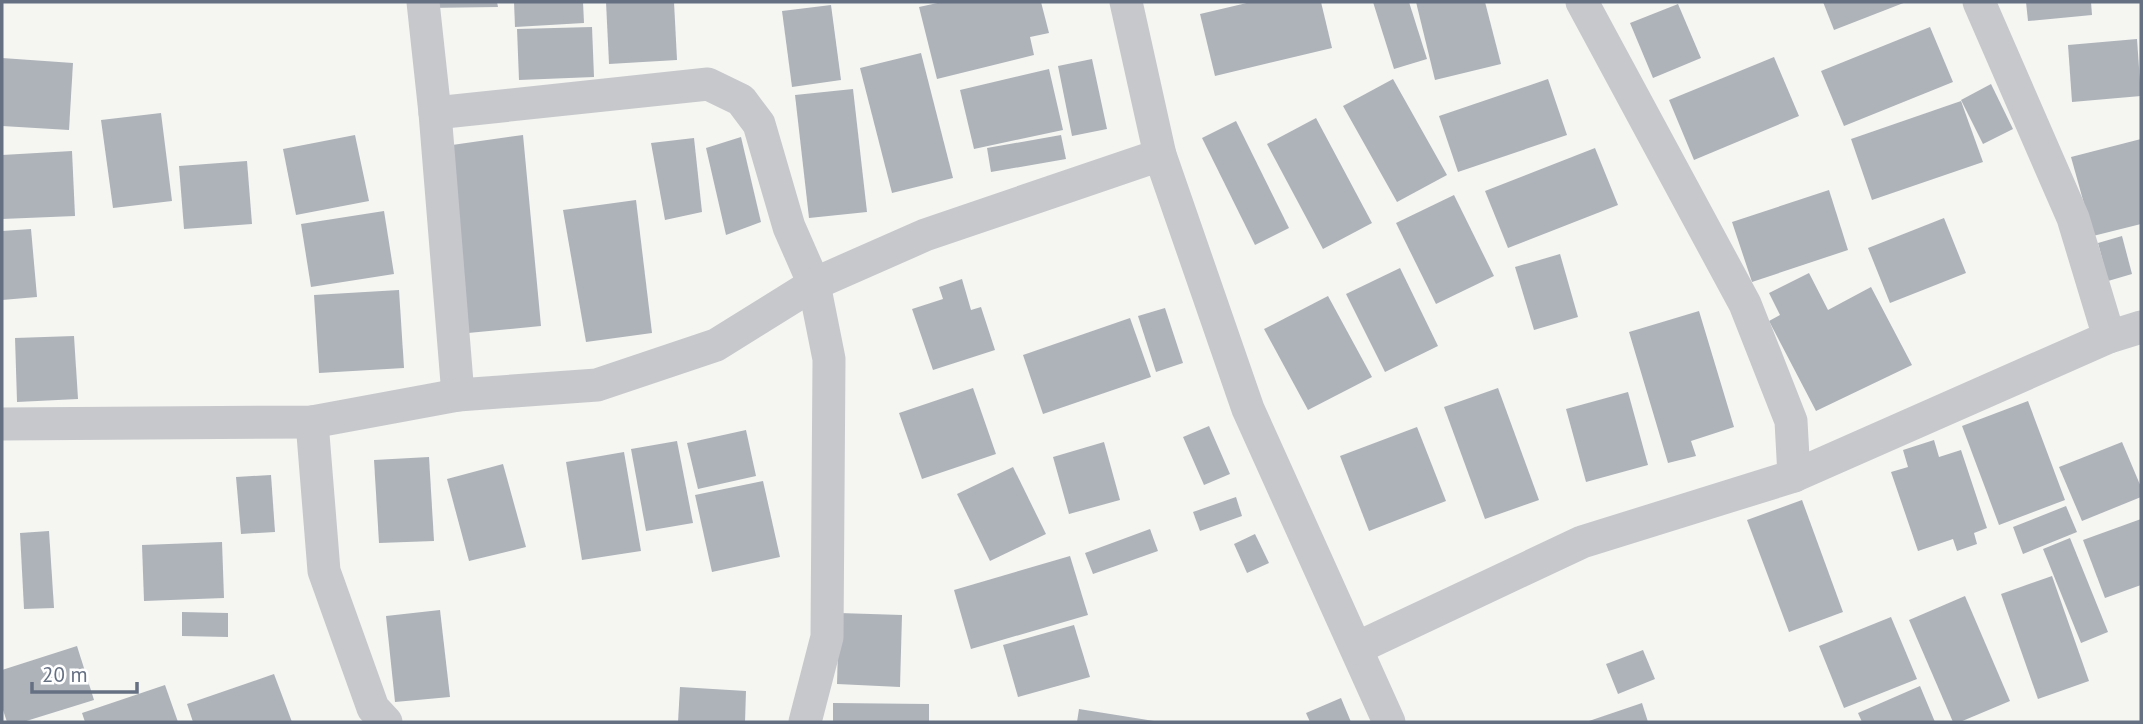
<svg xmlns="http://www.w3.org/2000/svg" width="2143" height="724" font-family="'PT Sans',sans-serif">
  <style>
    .building { fill: #aeb3ba }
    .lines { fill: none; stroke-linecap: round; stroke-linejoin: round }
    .minor { stroke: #c6c8cc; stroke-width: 33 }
  </style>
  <rect width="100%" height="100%" fill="#f5f6f2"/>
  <g class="building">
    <path d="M424,2H497L498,7L425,8Z"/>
    <path d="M514,2H583L584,23L515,27Z"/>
    <path d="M606,2H674L677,60L609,64Z"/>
    <path d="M942,2H1041L1049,33L1030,37L1034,55L937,79L919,7Z"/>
    <path d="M1251,2H1321L1332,48L1215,76L1200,14Z"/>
    <path d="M1373,2H1409L1427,59L1394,69Z"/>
    <path d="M1416,2H1485L1501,64L1435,80Z"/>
    <path d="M1823,2H1906L1834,30Z"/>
    <path d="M2026,2H2091L2092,15L2028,21Z"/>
    <path d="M1678,4L1701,58L1653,78L1630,23Z"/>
    <path d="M831,5L841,80L792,87L782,11Z"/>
    <path d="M592,27L594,77L519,80L517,29Z"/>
    <path d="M1930,27L1953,82L1844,126L1821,71Z"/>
    <path d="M2137,39L2141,96L2072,102L2068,45Z"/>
    <path d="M921,53L953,178L892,193L860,68Z"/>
    <path d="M1774,57L1799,116L1694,160L1669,100Z"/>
    <path d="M2,58L73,63L69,130L2,126Z"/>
    <path d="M1092,59L1107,129L1072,136L1058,66Z"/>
    <path d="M1049,69L1063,130L974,149L960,90Z"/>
    <path d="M1393,79L1447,175L1397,202L1343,106Z"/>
    <path d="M1548,79L1567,135L1458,172L1439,116Z"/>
    <path d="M1991,84L2013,129L1983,144L1961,100Z"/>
    <path d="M853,89L867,212L809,218L795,95Z"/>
    <path d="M1961,101L1983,162L1872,200L1851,139Z"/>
    <path d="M161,113L172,201L113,208L101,120Z"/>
    <path d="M1316,118L1372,223L1323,249L1267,144Z"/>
    <path d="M1236,121L1289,228L1255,245L1202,138Z"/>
    <path d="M355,135L369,201L296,215L283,149Z"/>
    <path d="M523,135L541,326L468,333L452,145Z"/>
    <path d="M1061,135L1066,159L991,172L987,148Z"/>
    <path d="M741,137L761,222L726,235L706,148Z"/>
    <path d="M694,138L702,212L665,220L651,143Z"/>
    <path d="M2141,139V224L2093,236L2071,157Z"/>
    <path d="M1595,148L1618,205L1508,248L1485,191Z"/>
    <path d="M72,151L75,216L2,219V155Z"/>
    <path d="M247,161L252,224L184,229L179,166Z"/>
    <path d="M1829,190L1848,250L1752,282L1732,222Z"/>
    <path d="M1454,195L1494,276L1436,304L1396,223Z"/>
    <path d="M636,200L652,333L586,342L563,210Z"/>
    <path d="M384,211L394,274L311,287L301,224Z"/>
    <path d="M1944,218L1966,273L1890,303L1868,248Z"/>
    <path d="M31,229L37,297L2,300V231Z"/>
    <path d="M2122,236L2132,274L2108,281L2098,243Z"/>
    <path d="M1560,254L1578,317L1534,330L1515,267Z"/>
    <path d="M1400,268L1438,346L1385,372L1346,294Z"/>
    <path d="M1809,273L1828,310L1871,287L1912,365L1816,411L1769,321L1780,315L1769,293Z"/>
    <path d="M962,279L971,310L981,307L995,350L933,370L912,309L943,299L939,287Z"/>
    <path d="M399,290L404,368L319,373L314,295Z"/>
    <path d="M1328,296L1372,377L1308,410L1264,329Z"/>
    <path d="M1165,308L1183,363L1156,372L1138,316Z"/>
    <path d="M1699,311L1734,427L1691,441L1696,456L1668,463L1629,332Z"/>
    <path d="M1130,318L1151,377L1043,414L1023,355Z"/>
    <path d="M74,336L78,399L17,402L15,338Z"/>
    <path d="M973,388L996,454L922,479L899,413Z"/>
    <path d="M1498,388L1539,500L1485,519L1444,407Z"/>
    <path d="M1628,392L1648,465L1586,482L1566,409Z"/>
    <path d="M2028,401L2065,500L1999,525L1962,426Z"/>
    <path d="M1209,426L1230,474L1204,485L1183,437Z"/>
    <path d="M1417,427L1446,501L1369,531L1340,456Z"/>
    <path d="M746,430L756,476L698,489L687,443Z"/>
    <path d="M1934,440L1939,457L1961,450L1987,528L1974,533L1977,544L1957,551L1953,539L1918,551L1891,472L1908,467L1903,450Z"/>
    <path d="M677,441L693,523L646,531L631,449Z"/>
    <path d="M1104,442L1120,500L1069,514L1053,457Z"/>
    <path d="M2122,442L2141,487V497L2082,521L2059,467Z"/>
    <path d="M624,452L641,551L582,560L566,462Z"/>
    <path d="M429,457L434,541L379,543L374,460Z"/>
    <path d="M503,464L526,547L469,561L447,479Z"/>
    <path d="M1013,467L1046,534L990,561L957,494Z"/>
    <path d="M271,475L275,532L241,534L236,477Z"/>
    <path d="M763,481L780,557L712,572L695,495Z"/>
    <path d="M1236,497L1242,516L1200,531L1193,512Z"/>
    <path d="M1802,500L1843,612L1789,632L1747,520Z"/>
    <path d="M2066,506L2077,532L2023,554L2013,527Z"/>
    <path d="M2141,519V585L2105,598L2083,540Z"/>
    <path d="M1150,529L1158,551L1093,574L1085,553Z"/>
    <path d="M49,531L54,608L24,609L20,533Z"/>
    <path d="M1255,534L1269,563L1247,573L1234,544Z"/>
    <path d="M2070,538L2108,632L2081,643L2043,549Z"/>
    <path d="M222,542L224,598L144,601L142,545Z"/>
    <path d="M1070,556L1088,615L971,649L954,590Z"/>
    <path d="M2052,576L2089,681L2038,699L2001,594Z"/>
    <path d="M1965,596L2010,701L1960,722H1953L1909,620Z"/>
    <path d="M440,610L450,697L395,702L386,616Z"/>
    <path d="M182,612L228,613V637L182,636Z"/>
    <path d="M839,613L902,615L900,687L837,684Z"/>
    <path d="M1891,617L1917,679L1844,708L1819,646Z"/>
    <path d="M1074,625L1090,677L1018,697L1003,645Z"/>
    <path d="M77,646L94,700L23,722H7L2,707V670Z"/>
    <path d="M1643,650L1655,679L1618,694L1606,664Z"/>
    <path d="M274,674L292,722H193L187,704Z"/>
    <path d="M165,685L178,722H85L82,713Z"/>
    <path d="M1920,686L1935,722H1862L1858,713Z"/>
    <path d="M680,687L746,691L745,722H678Z"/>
    <path d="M1341,698L1351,722H1310L1306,713Z"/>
    <path d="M833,703L929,704V722H833Z"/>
    <path d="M1642,703L1648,722H1586Z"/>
    <path d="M1079,709L1154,721V722H1077Z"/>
  </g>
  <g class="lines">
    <g class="minor">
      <path d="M423,2L435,113L458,395"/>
      <path d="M1126,2L1160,155L1248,409L1389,722"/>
      <path d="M1582,2L1745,304L1791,421L1794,476"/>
      <path d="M1979,2L2073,218L2109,337"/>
      <path d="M435,113L708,84L741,100L759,124L789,227L814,284L829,359L827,637L805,722"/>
      <path d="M312,422L324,571L373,708L386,722"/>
      <path d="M2,424L312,422L458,395L597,385L716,345L814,284L925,235L1160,155"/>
      <path d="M1357,648L1582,542L1794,476L2109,337L2141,327"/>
    </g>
  </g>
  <rect width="2143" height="724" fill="none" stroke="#657083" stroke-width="7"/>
  <path d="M32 682v10h105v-10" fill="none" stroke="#657083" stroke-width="3.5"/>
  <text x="42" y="682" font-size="21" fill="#657083" stroke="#ffffff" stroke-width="5" paint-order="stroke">20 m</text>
</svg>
